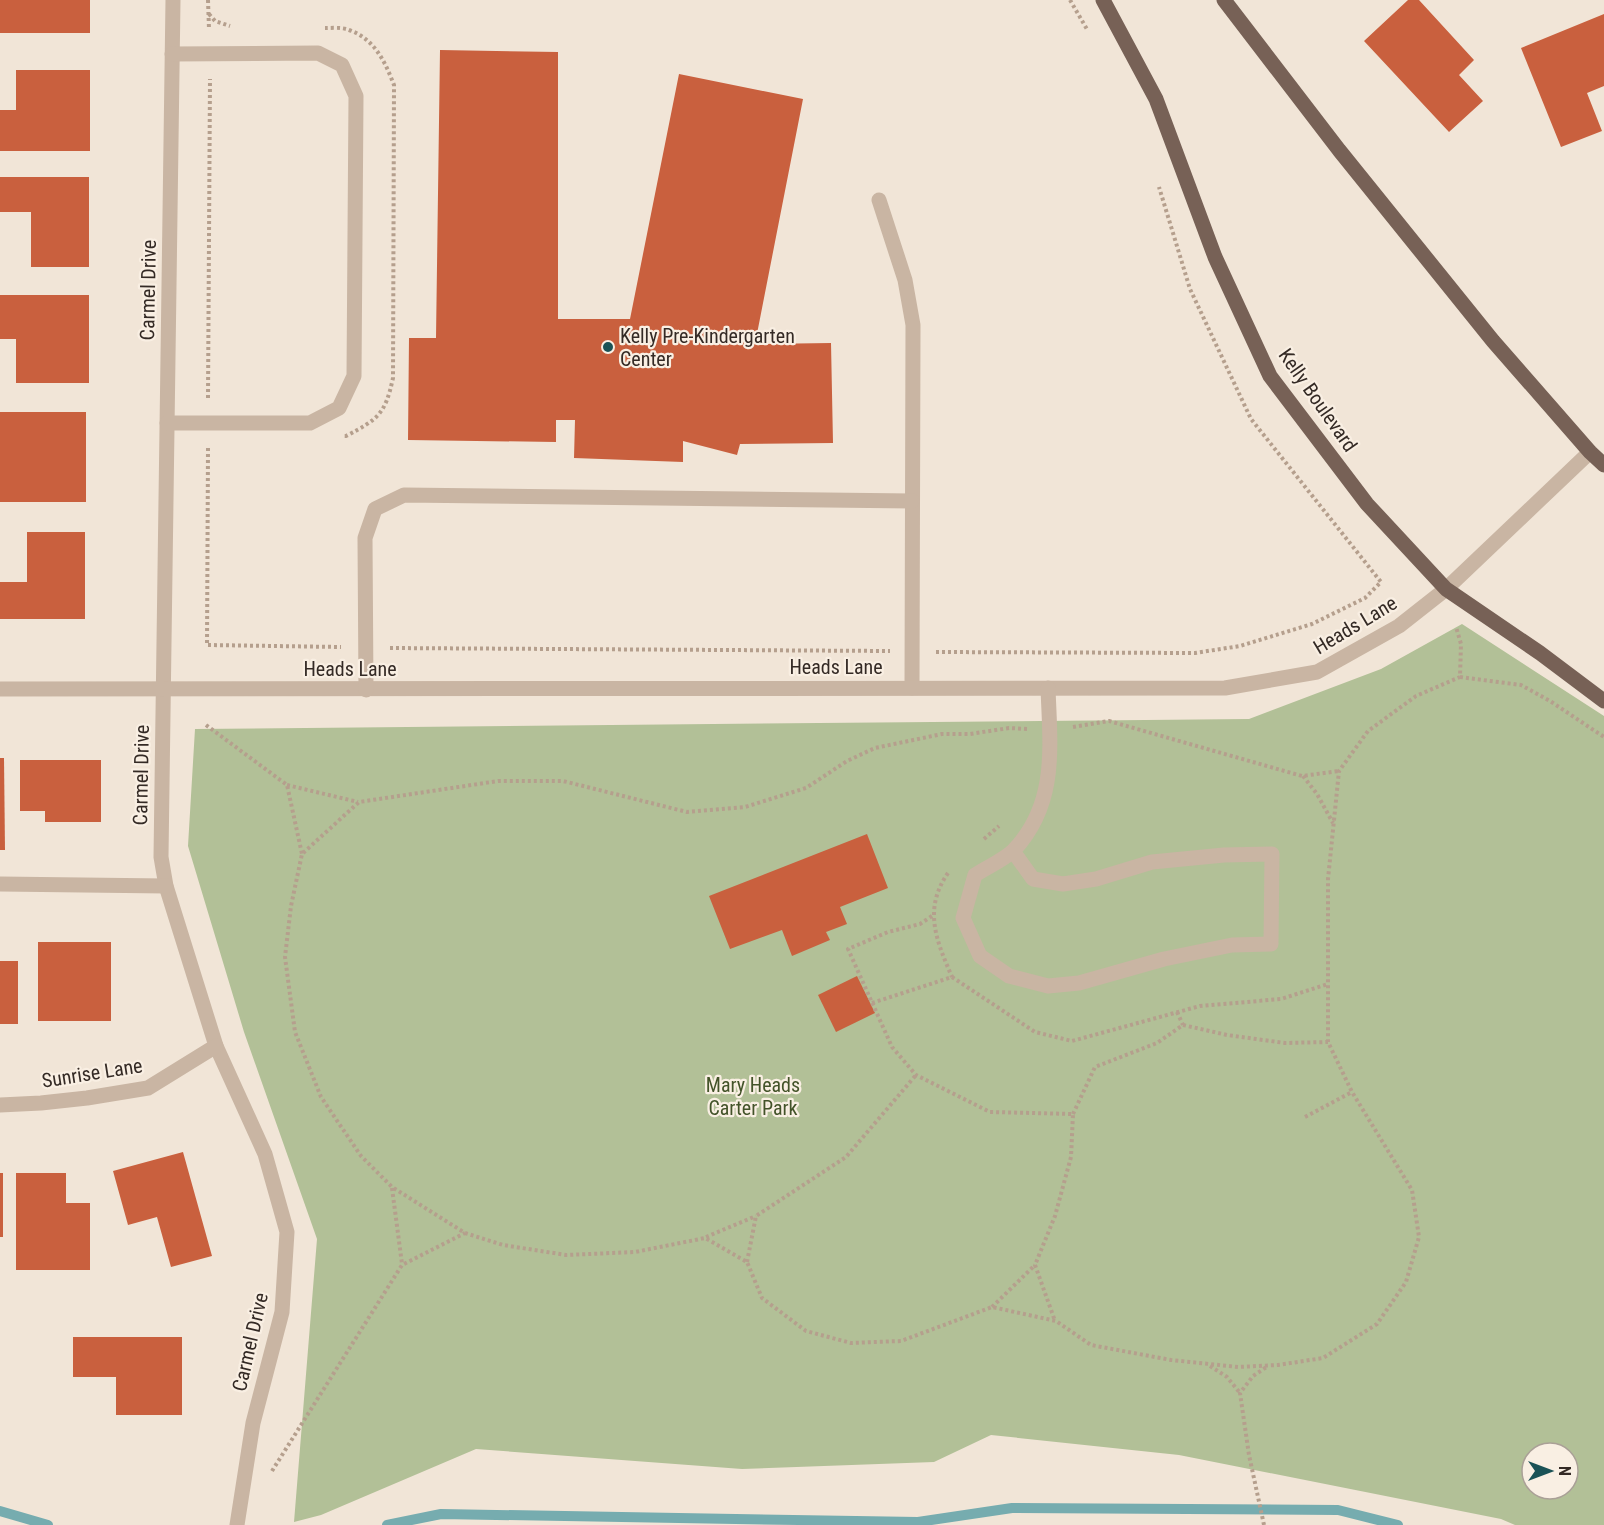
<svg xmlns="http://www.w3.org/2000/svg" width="1604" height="1525" font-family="'Roboto Condensed',sans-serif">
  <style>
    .green { fill: #b2c097; fill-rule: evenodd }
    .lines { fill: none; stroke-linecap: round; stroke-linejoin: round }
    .stream { stroke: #76acaf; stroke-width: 10 }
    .building { fill: #c9603e }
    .path { stroke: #b59f8d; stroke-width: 4; stroke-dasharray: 3 3; stroke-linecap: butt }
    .minor { stroke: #c9b5a3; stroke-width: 15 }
    .major { stroke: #776156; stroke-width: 15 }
    .poi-dot { fill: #1a5256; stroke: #f9efe3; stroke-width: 2 }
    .labels { text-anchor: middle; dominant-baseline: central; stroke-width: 4.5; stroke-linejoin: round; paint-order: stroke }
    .street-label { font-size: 20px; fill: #342a25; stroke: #f9efe3 }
    .poi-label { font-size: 20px; fill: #342a25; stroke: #f9efe3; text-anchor: start }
    .park-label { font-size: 20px; fill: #435329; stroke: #f9efe3 }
  </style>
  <rect width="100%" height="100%" fill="#f1e5d7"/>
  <path class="green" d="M1462,624L1604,716V1525H1515L1501,1519L1179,1455L991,1435L934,1462L742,1469L476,1449L321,1515L294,1522L317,1239L244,1032L188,846L195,729L1249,719L1381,669ZM1532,1453H1568V1489H1532Z"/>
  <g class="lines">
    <g class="stream">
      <path d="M0,1511L48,1525"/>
      <path d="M387,1525L441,1514L918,1522L1012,1508L1338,1510L1398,1525"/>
    </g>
  </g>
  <g class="building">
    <rect x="0" y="0" width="90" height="33"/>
    <path d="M1408,0H1419L1474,60L1459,75L1483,101L1449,132L1364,41Z"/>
    <path d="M1604,14V86L1587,93L1602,131L1561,147L1521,48Z"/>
    <path d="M440,50L558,52V319H630L679,74L803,99L755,344L831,343L833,443L740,444L737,455L683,441V462L574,458L575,420H556V442L408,440L409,338H436Z"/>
    <path d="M16,70H90V151H0V110H16Z"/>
    <path d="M0,177H89V267H31V212H0Z"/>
    <path d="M0,295H89V383H16V339H0Z"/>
    <rect x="0" y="412" width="86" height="90"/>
    <path d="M27,532H85V619H0V582H27Z"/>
    <path d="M0,758H4L5,850H0Z"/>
    <path d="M20,760H101V822H45V811H20Z"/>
    <path d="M867,834L888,888L840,907L847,924L826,932L830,940L792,956L782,930L730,949L709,896Z"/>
    <rect x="38" y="942" width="73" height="79"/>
    <rect x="0" y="961" width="18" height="63"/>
    <path d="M857,976L875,1013L836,1032L818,995Z"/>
    <path d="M183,1152L212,1256L171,1267L157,1217L128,1225L113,1171Z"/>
    <rect x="0" y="1173" width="3" height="64"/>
    <path d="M16,1173H66V1203H90V1270H16Z"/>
    <path d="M73,1337H182V1415H116V1377H73Z"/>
  </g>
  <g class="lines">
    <g class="path">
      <path d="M208,0L209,29"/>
      <path d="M1070,0L1088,31"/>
      <path d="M209,14L215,21L230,26"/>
      <path d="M325,28C332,28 342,27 349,30C375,39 385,62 394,85L393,378C385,415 378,419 346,436H342"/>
      <path d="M208,398L210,79"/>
      <path d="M208,448L207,645L341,647"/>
      <path d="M390,648L890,651"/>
      <path d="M936,652L1195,653L1240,646L1312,624L1365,598L1381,582L1251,419L1190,289L1159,187"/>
      <path d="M1460,677L1521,685L1550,701L1604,737"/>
      <path d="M206,725L287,785L302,854"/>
      <path d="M1073,727L1109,721L1302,776L1339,771"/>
      <path d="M1027,729L1009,728L970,734H942L875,748L847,761L806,788L745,807L687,812L563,781H498L359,802L302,854L291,906L285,957L295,1032L321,1097L361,1156L392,1187L465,1233L503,1245L566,1255L635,1252L705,1238L747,1262L762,1298L806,1331L851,1343L901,1341L992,1307L1056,1321L1091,1345L1171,1360L1238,1367L1278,1365L1323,1358L1377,1324L1406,1282L1419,1237L1412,1190L1352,1092L1328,1042V879L1339,771L1368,731L1416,696L1460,677L1461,644L1456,627"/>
      <path d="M1303,776L1317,794L1333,823"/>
      <path d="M287,785L358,802"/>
      <path d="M984,839L999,826"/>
      <path d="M948,873C923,909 936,940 952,977"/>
      <path d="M932,916L920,924L888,932L848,949L892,1047L916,1075L990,1112L1073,1114L1071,1157L1055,1216L1035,1265L1055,1321"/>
      <path d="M872,1003L952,977L1035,1032L1072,1041L1200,1006L1281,999L1328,984"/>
      <path d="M1177,1012L1183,1025"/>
      <path d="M1073,1114L1095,1067L1157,1043L1183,1025L1227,1035L1285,1043L1328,1042"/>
      <path d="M1305,1117L1352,1092"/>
      <path d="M392,1188L402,1264"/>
      <path d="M706,1237L756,1216"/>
      <path d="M747,1262L756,1216L846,1157L916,1075"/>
      <path d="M992,1307L1035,1265"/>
      <path d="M1210,1366L1227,1377L1240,1393"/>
      <path d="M272,1471L402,1265L465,1233"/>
      <path d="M1264,1525L1249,1455L1240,1393L1253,1376L1268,1366"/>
    </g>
    <g class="minor">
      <path d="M173,0L161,857L166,886L216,1046L265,1154L287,1232L282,1312L253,1423L237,1525"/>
      <path d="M879,200L905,280L913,325L912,688"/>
      <path d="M167,423H310L339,408L354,376L356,96L342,65L318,53L172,54"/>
      <path d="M0,689L1225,688L1317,672L1399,626L1446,589L1590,452"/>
      <path d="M366,690L365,538L375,509L404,495L912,501"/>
      <path d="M1013,851L1033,879L1063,884L1096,879L1152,862L1224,855L1272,854L1271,944L1232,945L1164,959L1079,983L1048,986L1009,976L980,956L963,918L975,875C987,867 1004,860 1014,850C1058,803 1050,746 1048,688"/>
      <path d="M0,884L166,886"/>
      <path d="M0,1105L41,1103L87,1098L148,1088L216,1046"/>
    </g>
    <g class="major">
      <path d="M1103,0L1156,99L1215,257L1270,376L1367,504L1446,589L1540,653L1604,701"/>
      <path d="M1224,0L1339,150L1493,341L1590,452L1604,465"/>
    </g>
  </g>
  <circle class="poi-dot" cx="608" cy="347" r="6"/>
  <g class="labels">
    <g class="street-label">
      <text transform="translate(148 290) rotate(-89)">Carmel Drive</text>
      <text transform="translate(1318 400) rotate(55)">Kelly Boulevard</text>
      <text transform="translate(1355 625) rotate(-31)">Heads Lane</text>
      <text x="836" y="667">Heads Lane</text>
      <text x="350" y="669">Heads Lane</text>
      <text transform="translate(141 775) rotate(-89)">Carmel Drive</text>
      <text transform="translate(92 1073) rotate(-9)">Sunrise Lane</text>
      <text transform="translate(250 1342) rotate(-77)">Carmel Drive</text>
    </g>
    <g class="poi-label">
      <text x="620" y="336">Kelly Pre-Kindergarten<tspan x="620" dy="23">Center</tspan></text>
    </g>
    <g class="park-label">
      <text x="753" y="1085">Mary Heads<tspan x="753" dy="23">Carter Park</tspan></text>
    </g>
  </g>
  <g transform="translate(1550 1471) rotate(90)"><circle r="28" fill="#f9efe3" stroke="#aaa097" stroke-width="1.5"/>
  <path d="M0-4.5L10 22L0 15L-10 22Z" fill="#1a5256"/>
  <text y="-9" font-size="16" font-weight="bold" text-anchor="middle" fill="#342a25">N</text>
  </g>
</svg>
